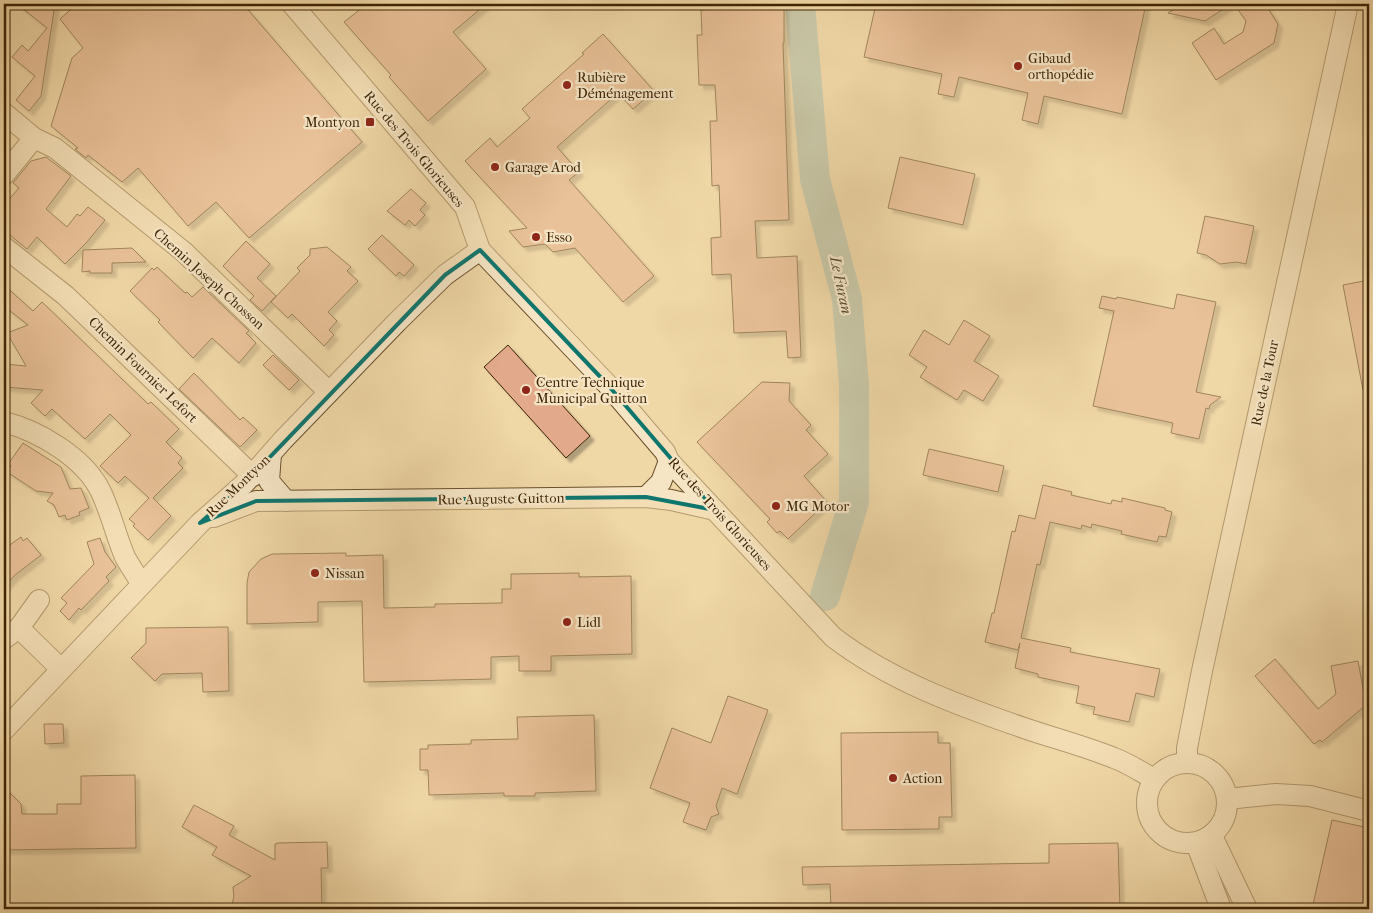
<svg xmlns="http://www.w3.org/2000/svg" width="1373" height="913" font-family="'IM FELL French Canon',serif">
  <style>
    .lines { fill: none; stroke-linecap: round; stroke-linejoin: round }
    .river { stroke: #9bb8ae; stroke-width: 30 }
    .building { fill: #e2a98b; stroke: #3e2405; filter: url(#shadow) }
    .minor-casing { stroke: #6a512d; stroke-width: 22 }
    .minor { stroke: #f5e5c5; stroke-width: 20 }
    .marked { fill: none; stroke: #0f766e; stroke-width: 4; stroke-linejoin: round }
    .poi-dot { fill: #8f2418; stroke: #f5e5c5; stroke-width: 2 }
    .labels { text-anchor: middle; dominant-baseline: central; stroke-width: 4.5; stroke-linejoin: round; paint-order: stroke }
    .poi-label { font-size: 14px; fill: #3e2405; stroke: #f5e5c5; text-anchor: start }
    .street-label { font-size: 14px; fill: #3e2405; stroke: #f5e5c5 }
    .water-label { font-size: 15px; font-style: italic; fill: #55492f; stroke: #f5e5c5 }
  </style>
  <defs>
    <filter id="shadow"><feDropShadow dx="4.5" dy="4.5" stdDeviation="1" flood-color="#0004"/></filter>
  </defs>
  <rect width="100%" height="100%" fill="#f0d7a6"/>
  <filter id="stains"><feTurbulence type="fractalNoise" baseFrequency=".004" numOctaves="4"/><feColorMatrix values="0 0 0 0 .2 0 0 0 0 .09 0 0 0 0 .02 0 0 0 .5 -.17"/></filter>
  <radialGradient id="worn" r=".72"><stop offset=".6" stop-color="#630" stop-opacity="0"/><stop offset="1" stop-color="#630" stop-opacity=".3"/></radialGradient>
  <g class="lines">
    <path class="river" d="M800,4L815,179L847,299L854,385V502L825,596"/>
  </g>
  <g class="building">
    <path d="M17,4H55L41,96L29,111L16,100L35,76L12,57L22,45L28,51L47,28Z"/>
    <path d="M77,4H243L362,142L249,238L216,202L188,226L138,168L122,182L88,155L86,158L75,149L78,148L51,126L72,58L83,48L60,19Z"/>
    <path d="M367,4H486L453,32L486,69L428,121L389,77L391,75L344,22Z"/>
    <path d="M724,4H784V43H783L789,220L755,221L757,258L797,256L801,357L788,358L786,331L734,333L731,274L712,275L711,238L721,237L719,185L712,186L710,121H717L715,85H699L697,35H702L701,10L724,9Z"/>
    <path d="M876,4H1146L1122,114L1044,96L1038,124L1022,120L1028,93L959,77L954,97L938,94L942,74L864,57Z"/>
    <path d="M1182,4H1231L1205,21L1168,13Z"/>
    <path d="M1234,4H1265L1278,24L1274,43L1216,80L1192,43L1214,28L1224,44L1243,32L1246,21Z"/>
    <path d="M603,34L654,91L633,109L618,93L557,147L579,172L569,180L654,276L623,302L575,248L553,252L545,244L523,247L509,231L527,228L465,161L490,138L497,147L530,118L522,109L584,54L582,53Z"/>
    <path d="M46,157L71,176L46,209L67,227L77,214L80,216L88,207L105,220L87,242L65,264L37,237L27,249L4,230V205L19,188L13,183L31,161Z"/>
    <path d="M900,157L975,174L963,225L888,208Z"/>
    <path d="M411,189L426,203L420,210L425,215L415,226L409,220L405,225L387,211Z"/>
    <path d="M1205,216L1254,226L1246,264L1237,262L1220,264L1206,255L1197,253Z"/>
    <path d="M382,235L414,265L404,276L399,272L396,276L368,249Z"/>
    <path d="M246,241L270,264L257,278L276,296L262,311L250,300L254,296L223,266Z"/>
    <path d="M327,247L351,267L347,271L358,281L328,312L337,321L329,330L334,335L324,346L292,314L288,318L271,302L300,271L297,268L310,255V249Z"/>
    <path d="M132,248L146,262L112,263V273H90V271L82,272L83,250Z"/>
    <path d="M157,267L185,293L187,292L192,297L203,287L249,331L246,333L256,343L239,363L212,338L193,358L158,322L160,320L130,291L152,268L154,270Z"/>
    <path d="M1369,280V390H1363L1343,285Z"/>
    <path d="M4,285L33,311L42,302L148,404L151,402L179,429L166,442L182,458L178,463L183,468L153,498L171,516L148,540L133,526L135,524L129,519L149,498L125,476L118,483L100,466L131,435L110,414L85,439L52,409L45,416L31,403L43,390L4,387V364L26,366L7,333L28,325L4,306Z"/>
    <path d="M1177,294L1216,302L1196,392L1221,397L1210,405L1209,409L1206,408L1199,439L1171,433L1173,423L1093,406L1114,311L1099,308L1102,296L1116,299L1117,297L1174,309Z"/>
    <path d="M964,320L990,336L974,361L999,376L983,401L964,390L957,400L920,377L927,367L909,355L924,330L949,345Z"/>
    <path d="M508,345L590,436L566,458L484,367Z"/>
    <path d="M273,355L299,380L289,390L263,365Z"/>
    <path d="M194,373L240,420L243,417L257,430L240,447L179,389Z"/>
    <path d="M762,382L790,383L789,401L811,425L806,430L828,454L804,476L827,502L788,539L780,531L777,533L767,522L770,519L697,442Z"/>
    <path d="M23,443L61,467L70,489L81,488L89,508L79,512L80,515L67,520L65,515L59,517L54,505L47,501L53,493L36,491L7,472L11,466L8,464Z"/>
    <path d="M929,449L1004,466L998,492L923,475Z"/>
    <path d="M1043,485L1072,492L1071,495L1111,504L1112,500L1122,502V498L1165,508V510L1172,512L1166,537L1159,536L1157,542L1121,534L1122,531L1092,524L1091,528L1082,525L1081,529L1050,522L1040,565L1037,564L1021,638L1071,648L1070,652L1160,669L1154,697L1136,693L1129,722L1093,714L1095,707L1076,703L1079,686L1038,677V674L1015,668L1020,643L1018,650L985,642L992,613H994L1012,531L1015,532L1019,515L1035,519Z"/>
    <path d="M21,537L23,541L27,538L41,555L15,575L4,587V549Z"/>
    <path d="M100,538L105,552L116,567L106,577L109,581L81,610L79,608L69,620L60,611L67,603L61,598L94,564L87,542Z"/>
    <path d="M346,553V556L383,555L384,608L435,607V604L502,603V589H511V574L579,573V577L631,576L632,654L551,656V671H519V656L491,657V679L364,682L362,601L318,602V622L247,624V583L249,572L261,559L272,554Z"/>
    <path d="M228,627L229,691L203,692L202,673L162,674L155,681L131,658L146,643V628Z"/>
    <path d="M1275,659L1318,709L1336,694L1331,666L1358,661L1366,705L1322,742L1320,740L1314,744L1255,676Z"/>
    <path d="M728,696L768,710L737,794L722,788L716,806L719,814L711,817L706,830L683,822L690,803L650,788L672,728L711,743Z"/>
    <path d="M594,715L596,791L535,793V796H504V793L429,795L428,770H420V749H428V745L471,744V740L518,739L517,717Z"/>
    <path d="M44,724H63L64,743L45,744Z"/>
    <path d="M938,732V743H950L952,817H939V829L842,830L841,733Z"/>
    <path d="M135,775L136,848L4,850V787L21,804L22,814H57V804H81V776Z"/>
    <path d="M194,805L234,826L229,835L275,860V844L278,843L327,842L328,868H321L322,909H239L232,905L234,896L233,887L251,876L212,855L217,847L182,827Z"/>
    <path d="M1332,820L1369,828V909H1312Z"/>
    <path d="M1118,843L1120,909H831L830,884L803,885L802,867L1049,863V844Z"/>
  </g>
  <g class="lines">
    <defs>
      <g id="minor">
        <path d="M292,4L465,207L480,250L607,384L665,452L669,461L833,637C889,680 957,705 1024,728C1053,738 1084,746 1114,758C1128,763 1141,772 1154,779"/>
        <path d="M4,113L34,138L55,148L184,252L329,392"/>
        <path d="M4,175L34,138"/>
        <path d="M4,247L66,296L253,476"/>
        <path d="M4,422C39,431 85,458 101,492C111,513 116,536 125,557C130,566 136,575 141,583"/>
        <path d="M271,454L269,481L286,501"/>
        <path d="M646,497L661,482L669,461"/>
        <path d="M214,517L256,501L646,497L671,500L715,510"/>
        <path d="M19,628L61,669"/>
        <path d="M4,639L19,628L39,600"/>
        <path d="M4,730L200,523L244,484L283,440L397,322L445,275L480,250"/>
        <circle cx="1187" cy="803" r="40"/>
        <path d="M1187,763V748L1202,671L1348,4"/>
        <path d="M1227,799L1276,794L1310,796L1369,811"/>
        <path d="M1212,836L1247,909"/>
        <path d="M1196,843L1221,909"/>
      </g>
    </defs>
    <use href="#minor" class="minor-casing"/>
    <use href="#minor" class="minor"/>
  </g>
  <path d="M0 0H1373V913H0ZM480,250L607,384L715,510L646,497L256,501L200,523L244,484L445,275Z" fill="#f0d7a6" fill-opacity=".55" fill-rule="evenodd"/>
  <path class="marked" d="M480,250L607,384L715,510L646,497L256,501L200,523L244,484L445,275Z"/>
  <g class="poi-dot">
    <circle cx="1018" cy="66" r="5"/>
    <circle cx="567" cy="85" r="5"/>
    <rect x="365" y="117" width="10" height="10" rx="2.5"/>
    <circle cx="495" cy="167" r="5"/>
    <circle cx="536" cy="237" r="5"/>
    <circle cx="526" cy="390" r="5"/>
    <circle cx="776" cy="506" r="5"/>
    <circle cx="315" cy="573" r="5"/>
    <circle cx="567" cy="622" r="5"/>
    <circle cx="893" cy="778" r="5"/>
  </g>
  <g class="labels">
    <g class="poi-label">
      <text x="1028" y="58">Gibaud<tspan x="1028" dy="16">orthopédie</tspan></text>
      <text x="577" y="77">Rubière<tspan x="577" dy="16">Déménagement</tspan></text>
      <text x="360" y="122" text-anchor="end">Montyon</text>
      <text x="505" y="167">Garage Arod</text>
      <text x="546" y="237">Esso</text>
      <text x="536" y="382">Centre Technique<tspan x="536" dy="16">Municipal Guitton</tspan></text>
      <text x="786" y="506">MG Motor</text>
      <text x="325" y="573">Nissan</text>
      <text x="577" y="622">Lidl</text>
      <text x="903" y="778">Action</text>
    </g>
    <g class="street-label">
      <text transform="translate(414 149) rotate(50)">Rue des Trois Glorieuses</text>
      <text transform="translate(209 279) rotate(42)">Chemin Joseph Chosson</text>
      <text transform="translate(143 370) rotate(44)">Chemin Fournier Lefort</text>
      <text transform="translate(1265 383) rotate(-78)">Rue de la Tour</text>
      <text transform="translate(238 486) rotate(-44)">Rue Montyon</text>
      <text transform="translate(501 499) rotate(-1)">Rue Auguste Guitton</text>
      <text transform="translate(720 514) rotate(48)">Rue des Trois Glorieuses</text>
    </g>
    <g class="water-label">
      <text transform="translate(841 285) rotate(78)">Le Furan</text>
    </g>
  </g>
  <rect width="1373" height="913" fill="none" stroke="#f0d7a6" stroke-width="20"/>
  <rect x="5" y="5" width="1363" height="903" fill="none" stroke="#3e2405" stroke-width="2.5"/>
  <rect x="10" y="10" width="1353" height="893" fill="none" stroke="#3e2405"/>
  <rect width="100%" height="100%" filter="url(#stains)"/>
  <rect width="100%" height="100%" fill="url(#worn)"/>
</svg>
